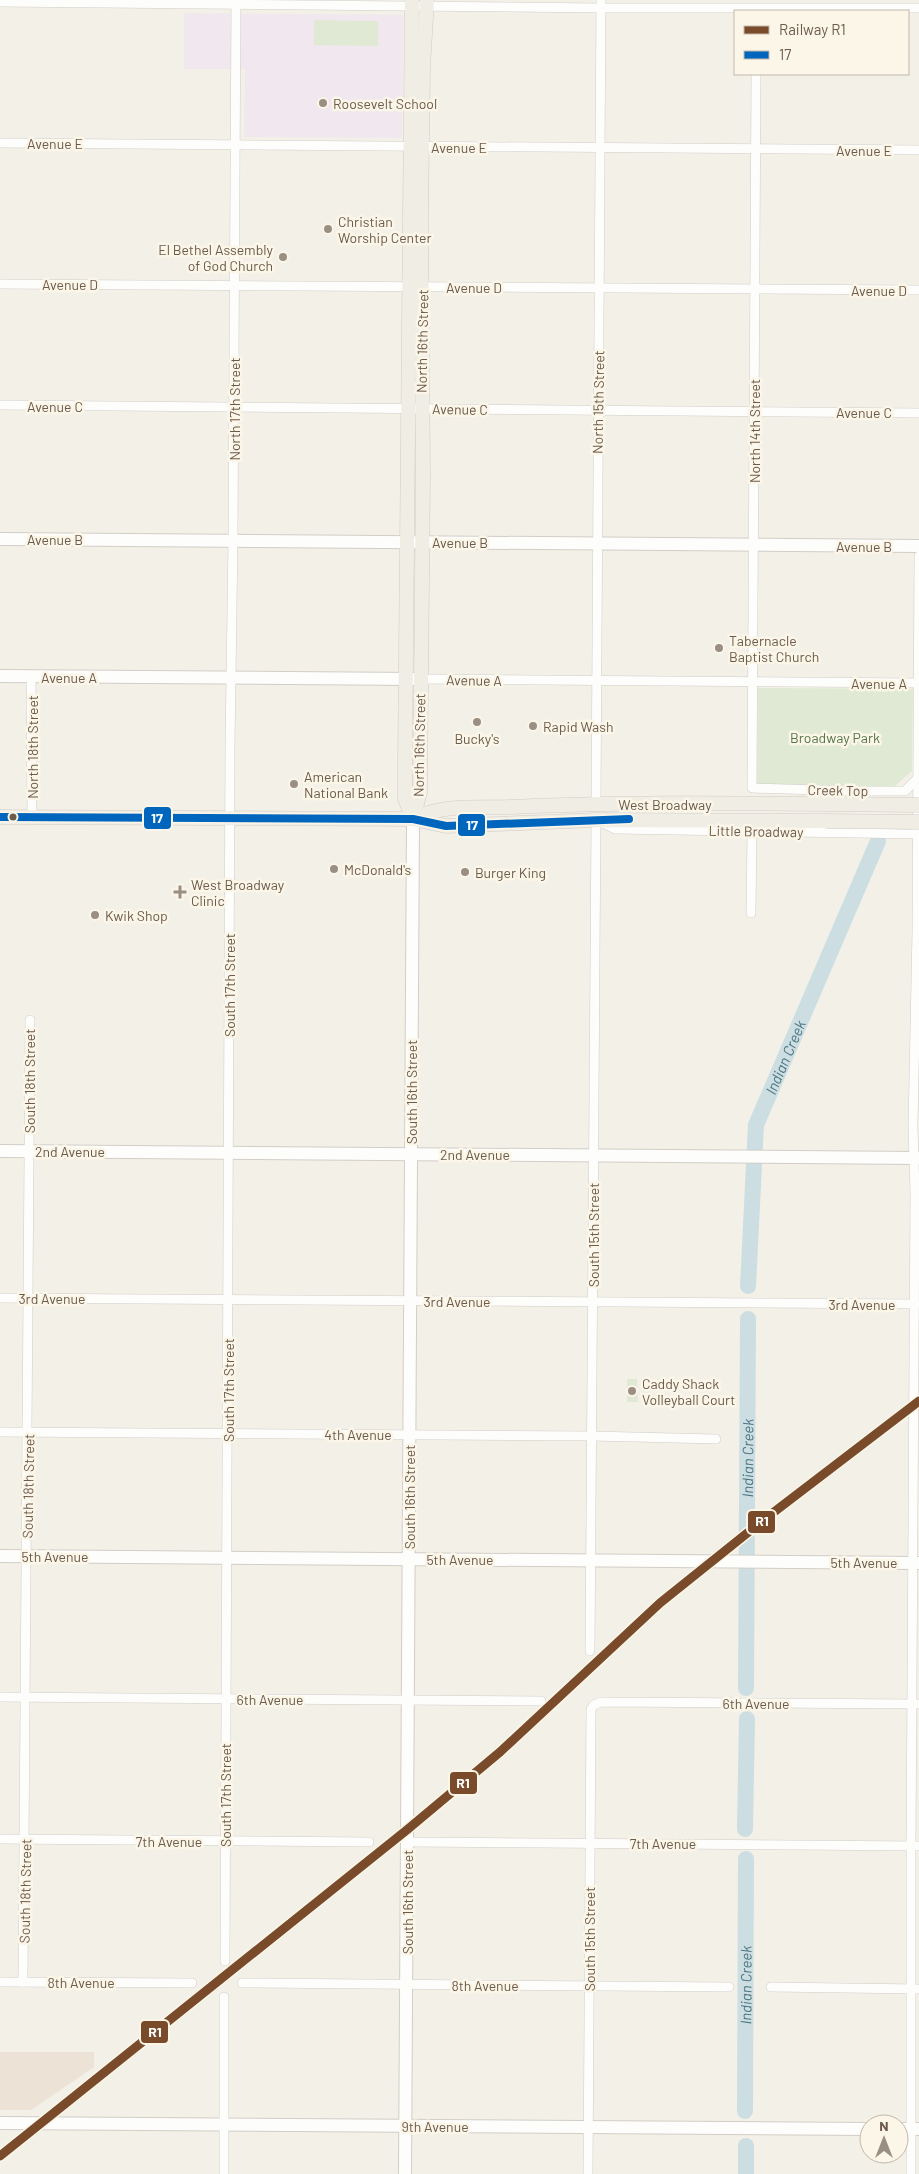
<svg xmlns="http://www.w3.org/2000/svg" width="919" height="2174" font-family="Barlow,sans-serif">
  <style>
    .residential { fill: #ece3d6 }
    .education { fill: #f1e7ef }
    .green { fill: #dfe9d4 }
    .lines { fill: none; stroke-linecap: round; stroke-linejoin: round }
    .river { stroke: #ccdee2; stroke-width: 16 }
    .street-casing { stroke: #d2cdc7; stroke-width: 10 }
    .secondary-casing { stroke: #d3cdc6; stroke-width: 14 }
    .primary-casing { stroke: #d2ccc6; stroke-width: 15 }
    .street { stroke: #fdfdfc; stroke-width: 9 }
    .secondary { stroke: #fdfdfc; stroke-width: 12 }
    .primary { stroke: #f0ede5; stroke-width: 14 }
    .primary-bridge-casing { stroke: #d2ccc6; stroke-width: 15; stroke-linecap: butt }
    .primary-bridge { stroke: #f0ede5; stroke-width: 14 }
    .bus-1-casing { stroke: #fcf6e8; stroke-width: 11 }
    .bus-1 { stroke: #0065bd; stroke-width: 8 }
    .rail-1-casing { stroke: #fcf6e8; stroke-width: 12 }
    .rail-1 { stroke: #7a4b2a; stroke-width: 9 }
    .poi-dot { fill: #9b8f83; stroke: #fcf6e8; stroke-width: 2 }
    .bus-dot { fill: #6c5b4d; stroke: #fcf6e8; stroke-width: 2 }
    .labels { text-anchor: middle; dominant-baseline: central; stroke-width: 5; stroke-linejoin: round; paint-order: stroke }
    .poi-label { font-size: 14px; fill: #6c5b4d; stroke: #fcf6e8; text-anchor: start }
    .street-label { font-size: 14px; fill: #6c5b4d; stroke: #fcf6e8 }
    .park-label { font-size: 14px; fill: #53774a; stroke: #fcf6e8 }
    .water-label { font-size: 15px; font-style: italic; fill: #4d7683; stroke: #fcf6e8 }
    .line-badge { stroke: #fcf6e8; stroke-width: 2 }
    .badge-label { font-size: 14px; text-anchor: middle; font-weight: bold; fill: #fff }
  </style>
  <rect width="100%" height="100%" fill="#f3f0e8"/>
  <path class="residential" d="M0,2052H94V2067L31,2110H0Z"/>
  <path class="education" d="M184,13L403,15L402,138L244,137L245,69H184Z"/>
  <g class="green">
    <path d="M314,20L378,21V46L314,45Z"/>
    <path d="M758,688L913,689L912,771L895,786H757Z"/>
    <path d="M627,1379H637L638,1402H627Z"/>
  </g>
  <g class="lines">
    <g class="river">
      <path id="s1" d="M748,1286L756,1125L878,841"/>
      <path id="s2" d="M746,1688L748,1319"/>
      <path d="M745,1829L747,1719"/>
      <path id="s3" d="M745,2111L746,1859"/>
      <path d="M746,2174V2146"/>
    </g>
    <defs>
      <g id="street">
        <path d="M0,2L601,8H919"/>
        <path d="M756,74L752,788L847,791H905L919,777"/>
        <path d="M0,143L919,150"/>
        <path d="M0,284L919,290"/>
        <path d="M0,405L919,413"/>
        <path d="M31,676L32,817"/>
        <path d="M420,679L918,683"/>
        <path d="M596,804L601,0"/>
        <path d="M751,913L752,831"/>
        <path d="M0,1298L915,1304"/>
        <path d="M0,1432L592,1436L716,1439"/>
        <path d="M590,1651L596,820L615,829L918,834"/>
        <path d="M0,1697L541,1701"/>
        <path d="M0,1839L369,1842"/>
        <path d="M407,1842L919,1846"/>
        <path d="M225,1961L230,746L233,541L236,0"/>
        <path d="M0,1982L192,1983"/>
        <path d="M23,1982L30,1020"/>
        <path d="M242,1983L729,1987"/>
        <path d="M771,1987L919,1989"/>
        <path d="M224,2174V1997"/>
        <path d="M588,2174L591,1709L594,1705L601,1702L919,1704"/>
        <path d="M911,2174V1846L915,1193L913,1126L917,931L919,556"/>
      </g>
      <g id="secondary">
        <path d="M0,539L919,546"/>
        <path d="M0,676L415,679"/>
        <path d="M0,1151L919,1158"/>
        <path d="M0,1556L919,1563"/>
        <path d="M0,2123L869,2129"/>
        <path d="M899,2129H919"/>
        <path d="M405,2174L413,819"/>
      </g>
      <g id="primary">
        <path d="M412,0L405,763V799L413,819"/>
        <path d="M0,817L413,819L446,826L596,820L826,821"/>
        <path d="M413,819L420,792L423,474L421,216L423,68L427,0"/>
        <path d="M413,819C440,804 478,808 510,807C615,802 720,803 825,804"/>
      </g>
    </defs>
    <use href="#street" class="street-casing"/>
    <use href="#secondary" class="secondary-casing"/>
    <use href="#primary" class="primary-casing"/>
    <use href="#street" class="street"/>
    <use href="#secondary" class="secondary"/>
    <use href="#primary" class="primary"/>
    <defs>
      <g id="primary-bridge">
        <path d="M825,804L919,805"/>
        <path d="M826,821L919,822"/>
      </g>
    </defs>
    <use href="#primary-bridge" class="primary-bridge-casing"/>
    <use href="#primary-bridge" class="primary-bridge"/>
    <defs>
      <path id="bus-1" d="M0,817L413,819L446,826L629,819"/>
    </defs>
    <use href="#bus-1" class="bus-1-casing"/>
    <use href="#bus-1" class="bus-1"/>
    <defs>
      <path id="rail-1" d="M0,2156L408,1829L500,1752L660,1603L761,1522L919,1401"/>
    </defs>
    <use href="#rail-1" class="rail-1-casing"/>
    <use href="#rail-1" class="rail-1"/>
  </g>
  <g class="poi-dot">
    <circle cx="323" cy="103" r="5"/>
    <circle cx="328" cy="229" r="5"/>
    <circle cx="283" cy="257" r="5"/>
    <circle cx="719" cy="648" r="5"/>
    <circle cx="477" cy="722" r="5"/>
    <circle cx="533" cy="726" r="5"/>
    <circle cx="294" cy="784" r="5"/>
    <circle cx="334" cy="869" r="5"/>
    <circle cx="465" cy="872" r="5"/>
    <path d="M177.5 884.5h5v5h5v5h-5v5h-5v-5h-5v-5h5z"/>
    <circle cx="95" cy="915" r="5"/>
    <circle cx="632" cy="1391" r="5"/>
  </g>
  <circle class="bus-dot" cx="13" cy="817" r="4.5"/>
  <g class="labels">
    <g class="poi-label">
      <text x="333" y="103">Roosevelt School</text>
      <text x="338" y="221">Christian<tspan x="338" dy="16">Worship Center</tspan></text>
      <text x="273" y="249" text-anchor="end">El Bethel Assembly<tspan x="273" dy="16">of God Church</tspan></text>
      <text x="729" y="640">Tabernacle<tspan x="729" dy="16">Baptist Church</tspan></text>
      <text x="543" y="726">Rapid Wash</text>
      <text x="477" y="738" text-anchor="middle">Bucky's</text>
      <text x="304" y="776">American<tspan x="304" dy="16">National Bank</tspan></text>
      <text x="344" y="869">McDonald's</text>
      <text x="475" y="872">Burger King</text>
      <text x="191" y="884">West Broadway<tspan x="191" dy="16">Clinic</tspan></text>
      <text x="105" y="915">Kwik Shop</text>
      <text x="642" y="1383">Caddy Shack<tspan x="642" dy="16">Volleyball Court</tspan></text>
    </g>
    <g class="street-label">
      <text x="55" y="143">Avenue E</text>
      <text x="459" y="147">Avenue E</text>
      <text x="864" y="150">Avenue E</text>
      <text x="70" y="284">Avenue D</text>
      <text x="474" y="287">Avenue D</text>
      <text x="879" y="290">Avenue D</text>
      <text transform="translate(422 341) rotate(-89)">North 16th Street</text>
      <text transform="translate(598 402) rotate(-89)">North 15th Street</text>
      <text x="55" y="406">Avenue C</text>
      <text transform="translate(234 409) rotate(-90)">North 17th Street</text>
      <text transform="translate(460 409) rotate(1)">Avenue C</text>
      <text x="864" y="412">Avenue C</text>
      <text transform="translate(754 431) rotate(-90)">North 14th Street</text>
      <text x="55" y="539">Avenue B</text>
      <text x="460" y="542">Avenue B</text>
      <text x="864" y="546">Avenue B</text>
      <text x="69" y="677">Avenue A</text>
      <text transform="translate(474 680) rotate(1)">Avenue A</text>
      <text x="879" y="683">Avenue A</text>
      <text transform="translate(419 745) rotate(-89)">North 16th Street</text>
      <text transform="translate(32 747) rotate(-90)">North 18th Street</text>
      <text transform="translate(838 790) rotate(1)">Creek Top</text>
      <text x="665" y="804">West Broadway</text>
      <text transform="translate(756 831) rotate(1)">Little Broadway</text>
      <text transform="translate(229 985) rotate(-90)">South 17th Street</text>
      <text transform="translate(29 1081) rotate(-90)">South 18th Street</text>
      <text transform="translate(411 1092) rotate(-90)">South 16th Street</text>
      <text x="70" y="1151">2nd Avenue</text>
      <text x="475" y="1154">2nd Avenue</text>
      <text transform="translate(593 1235) rotate(-90)">South 15th Street</text>
      <text x="52" y="1298">3rd Avenue</text>
      <text x="457" y="1301">3rd Avenue</text>
      <text x="862" y="1304">3rd Avenue</text>
      <text transform="translate(228 1390) rotate(-90)">South 17th Street</text>
      <text x="358" y="1434">4th Avenue</text>
      <text transform="translate(28 1486) rotate(-89)">South 18th Street</text>
      <text transform="translate(409 1497) rotate(-90)">South 16th Street</text>
      <text x="55" y="1556">5th Avenue</text>
      <text x="460" y="1559">5th Avenue</text>
      <text x="864" y="1562">5th Avenue</text>
      <text x="270" y="1699">6th Avenue</text>
      <text x="756" y="1703">6th Avenue</text>
      <text transform="translate(225 1795) rotate(-90)">South 17th Street</text>
      <text x="169" y="1841">7th Avenue</text>
      <text x="663" y="1843">7th Avenue</text>
      <text transform="translate(25 1891) rotate(-89)">South 18th Street</text>
      <text transform="translate(407 1902) rotate(-90)">South 16th Street</text>
      <text transform="translate(589 1939) rotate(-90)">South 15th Street</text>
      <text x="81" y="1982">8th Avenue</text>
      <text x="485" y="1985">8th Avenue</text>
      <text x="435" y="2126">9th Avenue</text>
    </g>
    <g class="park-label">
      <text x="835" y="737">Broadway Park</text>
    </g>
    <g class="water-label">
      <text stroke="none"><textPath href="#s1" startOffset="235">Indian Creek</textPath></text>
      <text stroke="none"><textPath href="#s2" startOffset="230">Indian Creek</textPath></text>
      <text stroke="none"><textPath href="#s3" startOffset="126">Indian Creek</textPath></text>
    </g>
  </g>
  <g class="line-badge">
    <rect x="143" y="806" width="29" height="24" rx="5" fill="#0065bd"/>
    <rect x="457" y="813" width="29" height="24" rx="5" fill="#0065bd"/>
    <rect x="747" y="1510" width="29" height="24" rx="5" fill="#7a4b2a"/>
    <rect x="449" y="1771" width="29" height="24" rx="5" fill="#7a4b2a"/>
    <rect x="140" y="2020" width="29" height="24" rx="5" fill="#7a4b2a"/>
  </g>
  <g class="badge-label">
    <text x="157" y="823">17</text>
    <text x="472" y="830">17</text>
    <text x="762" y="1526">R1</text>
    <text x="463" y="1788">R1</text>
    <text x="155" y="2037">R1</text>
  </g>
  <rect x="734" y="10" width="175" height="65" fill="#fcf6e8" stroke="#c2b8aa"/>
  <rect x="744" y="26" width="25" height="8" fill="#7a4b2a" stroke="#c2b8aa"/>
  <text x="779" y="35" font-size="15" fill="#6c5b4d">Railway R1</text>
  <rect x="744" y="51" width="25" height="8" fill="#0065bd" stroke="#c2b8aa"/>
  <text x="779" y="60" font-size="15" fill="#6c5b4d">17</text>
  <g transform="translate(884 2139)"><circle r="24" fill="#fcf6e8" stroke="#c2b8aa"/>
  <path d="M0-4L9 19L0 12L-9 19Z" fill="#9b8f83"/>
  <text y="-8" font-size="14" font-weight="bold" text-anchor="middle" fill="#6c5b4d">N</text>
  </g>
</svg>
